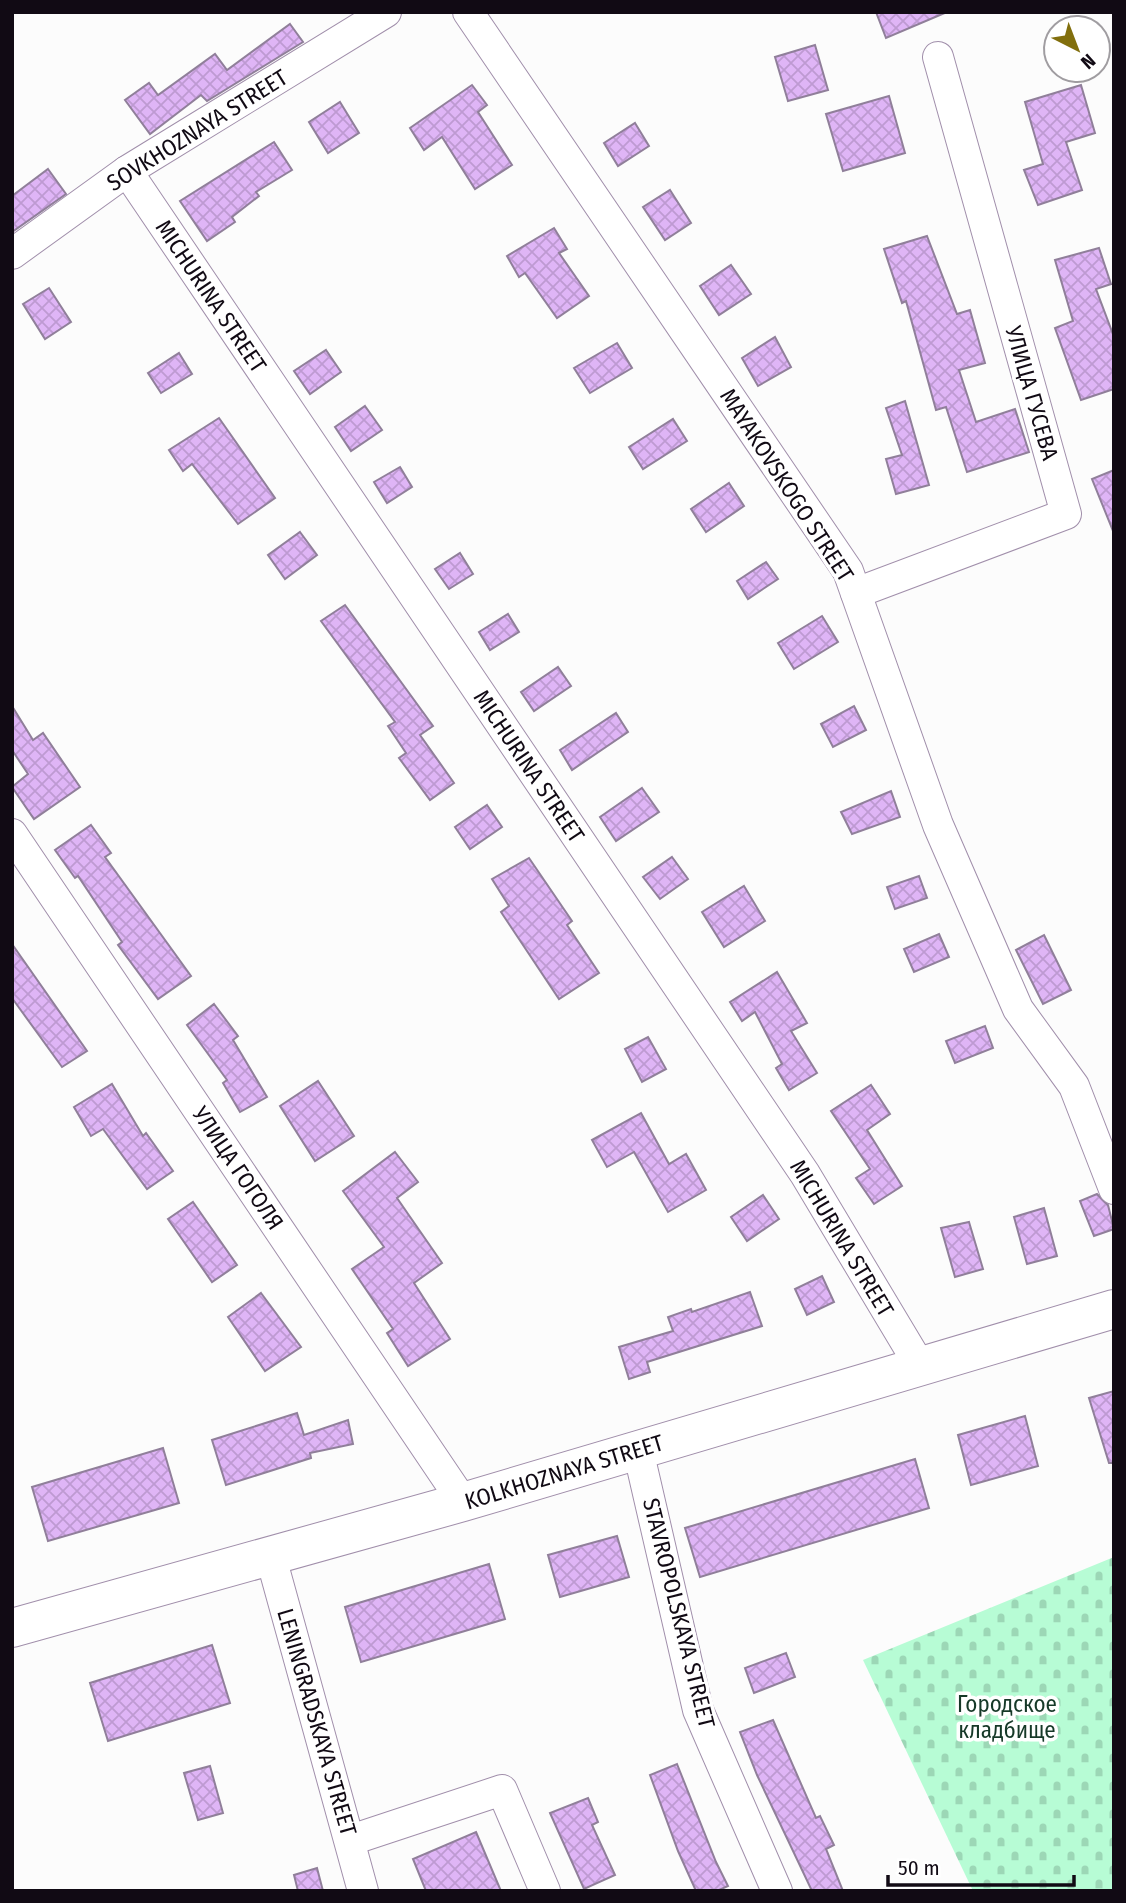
<svg xmlns="http://www.w3.org/2000/svg" width="1126" height="1903" font-family="'Fira Sans Condensed',sans-serif">
  <style>
    .cemetery { fill: url(#cemetery-stones) }
    .building { fill: url(#building-cross-hatch); stroke: #907f9a; stroke-width: 2 }
    .lines { fill: none; stroke-linecap: round; stroke-linejoin: round }
    .minor-casing { stroke: #a18fab; stroke-width: 32 }
    .major-casing { stroke: #a18fab; stroke-width: 40 }
    .minor { stroke: #fff; stroke-width: 30 }
    .major { stroke: #fff; stroke-width: 38 }
    .labels { text-anchor: middle; dominant-baseline: central; stroke-width: 7; stroke-linejoin: round; paint-order: stroke }
    .street-label { font-size: 23px; fill: #110a14; stroke: #fff }
    .park-label { font-size: 23px; fill: #163928; stroke: #fff }
  </style>
  <defs>
    <pattern id="cemetery-stones" width="16" height="16" patternUnits="userSpaceOnUse" patternTransform="scale(1.75)"><rect width="16" height="16" fill="#b7fcd5"/><path d="M2 7V4a2 2 0 0 1 4 0v3zM10 15v-3a2 2 0 0 1 4 0v3z" fill="#9cd7b6"/></pattern>
    <pattern id="building-cross-hatch" width="8" height="8" patternUnits="userSpaceOnUse" patternTransform="scale(1.75)"><rect width="8" height="8" fill="#dfb5f6"/><path d="M0 0l8 8M0 8l8-8" fill="none" stroke="#be9ad2"/></pattern>
  </defs>
  <rect width="100%" height="100%" fill="#fcfcfc"/>
  <path class="cemetery" d="M1114,1557V1891H973L863,1660Z"/>
  <g class="building">
    <path d="M876,12H947L886,38Z"/>
    <path d="M290,24L303,42L207,101L201,95L150,134L125,100L149,83L158,95L215,54L227,70Z"/>
    <path d="M815,45L828,90L788,101L775,57Z"/>
    <path d="M472,85L487,105L478,112L512,165L475,189L442,137L424,150L410,128Z"/>
    <path d="M1081,85L1095,133L1066,142L1082,190L1038,205L1024,170L1043,164L1025,102Z"/>
    <path d="M889,96L905,153L843,171L826,114Z"/>
    <path d="M340,102L359,133L328,153L309,122Z"/>
    <path d="M635,123L649,146L618,166L604,143Z"/>
    <path d="M274,142L292,170L256,192L259,196L232,217L235,222L207,241L180,201Z"/>
    <path d="M48,169L66,194L12,232V196Z"/>
    <path d="M670,190L691,223L665,240L643,207Z"/>
    <path d="M554,228L567,249L559,253L589,296L557,318L525,273L519,277L507,256Z"/>
    <path d="M927,236L957,314L970,310L985,363L959,370L976,422L1015,409L1029,452L967,472L946,407L936,410L906,301L902,303L884,249Z"/>
    <path d="M1099,248L1111,284L1096,289L1114,337V389L1081,400L1055,328L1073,321L1055,260Z"/>
    <path d="M731,265L751,294L719,315L700,286Z"/>
    <path d="M49,288L71,322L45,339L23,304Z"/>
    <path d="M775,337L791,367L758,386L742,358Z"/>
    <path d="M617,343L632,368L590,393L574,368Z"/>
    <path d="M326,350L341,372L310,394L294,371Z"/>
    <path d="M179,353L192,374L161,393L148,373Z"/>
    <path d="M905,401L929,485L896,494L886,459L902,455L886,408Z"/>
    <path d="M365,406L382,430L351,451L335,427Z"/>
    <path d="M219,418L275,498L238,524L192,464L183,471L169,450Z"/>
    <path d="M673,419L687,441L643,469L629,447Z"/>
    <path d="M400,467L412,487L387,503L374,482Z"/>
    <path d="M1114,470V530L1113,531L1092,479Z"/>
    <path d="M729,483L744,506L706,532L691,509Z"/>
    <path d="M300,532L317,555L285,579L268,555Z"/>
    <path d="M460,553L473,574L449,589L435,569Z"/>
    <path d="M766,562L778,579L748,599L737,581Z"/>
    <path d="M345,605L433,726L420,735L454,783L430,800L399,758L406,753L388,726L395,722L321,621Z"/>
    <path d="M508,614L519,632L490,650L479,632Z"/>
    <path d="M822,616L838,642L794,669L778,643Z"/>
    <path d="M558,667L571,686L534,711L521,692Z"/>
    <path d="M12,706L33,740L43,733L80,787L34,819L12,787L28,774L12,750Z"/>
    <path d="M854,706L866,730L833,747L821,724Z"/>
    <path d="M616,713L628,732L572,770L560,750Z"/>
    <path d="M642,788L659,812L616,841L600,817Z"/>
    <path d="M891,791L900,817L852,834L841,812Z"/>
    <path d="M487,805L502,827L470,849L455,827Z"/>
    <path d="M91,825L111,853L105,857L191,976L158,999L118,945L122,942L78,876L75,878L55,850Z"/>
    <path d="M672,857L688,879L660,899L643,877Z"/>
    <path d="M529,858L572,921L567,925L599,973L559,999L501,912L509,906L492,879Z"/>
    <path d="M919,876L927,898L895,909L887,887Z"/>
    <path d="M744,886L765,921L724,947L702,912Z"/>
    <path d="M939,934L949,957L914,972L904,949Z"/>
    <path d="M1044,935L1071,990L1043,1004L1016,950Z"/>
    <path d="M12,944L87,1051L62,1067L12,998Z"/>
    <path d="M777,972L807,1023L791,1031L817,1073L789,1090L776,1068L782,1064L755,1012L742,1021L730,1002Z"/>
    <path d="M214,1004L238,1036L233,1040L267,1097L240,1112L223,1083L227,1080L187,1025Z"/>
    <path d="M985,1026L993,1048L955,1063L946,1041Z"/>
    <path d="M648,1037L666,1069L642,1082L625,1049Z"/>
    <path d="M318,1081L354,1136L315,1161L280,1106Z"/>
    <path d="M112,1084L143,1136L146,1133L173,1171L147,1189L103,1129L91,1136L74,1107Z"/>
    <path d="M871,1085L890,1114L867,1130L902,1186L874,1204L856,1178L870,1169L831,1111Z"/>
    <path d="M641,1113L669,1164L686,1154L706,1190L668,1212L634,1152L607,1167L592,1140Z"/>
    <path d="M395,1152L418,1182L397,1198L442,1263L414,1283L450,1339L408,1366L387,1333L393,1329L352,1269L384,1247L343,1191Z"/>
    <path d="M1097,1194L1108,1205L1114,1229L1094,1236L1080,1201Z"/>
    <path d="M763,1195L779,1219L747,1241L731,1217Z"/>
    <path d="M193,1202L237,1265L212,1282L168,1219Z"/>
    <path d="M1044,1208L1057,1256L1027,1264L1014,1217Z"/>
    <path d="M969,1222L983,1269L955,1277L941,1228Z"/>
    <path d="M822,1276L834,1302L807,1315L795,1289Z"/>
    <path d="M750,1292L762,1326L647,1362L650,1372L629,1379L619,1347L673,1331L668,1317L691,1309L692,1312Z"/>
    <path d="M261,1293L301,1347L265,1371L228,1317Z"/>
    <path d="M1114,1391V1463H1109L1089,1398Z"/>
    <path d="M297,1413L304,1435L348,1420L353,1444L310,1453L311,1458L226,1485L212,1440Z"/>
    <path d="M1025,1416L1038,1466L971,1485L958,1435Z"/>
    <path d="M163,1448L179,1503L48,1541L32,1487Z"/>
    <path d="M915,1459L929,1508L700,1577L685,1528Z"/>
    <path d="M617,1536L629,1577L560,1597L548,1555Z"/>
    <path d="M489,1564L505,1619L361,1662L345,1607Z"/>
    <path d="M212,1645L230,1703L108,1741L90,1683Z"/>
    <path d="M786,1653L795,1677L754,1693L745,1668Z"/>
    <path d="M773,1720L816,1818L820,1816L834,1845L826,1849L843,1891H812L757,1775L740,1732Z"/>
    <path d="M677,1764L716,1862L728,1886L717,1891H696L678,1851L650,1775Z"/>
    <path d="M210,1766L223,1813L198,1820L184,1773Z"/>
    <path d="M588,1798L598,1822L592,1825L615,1875L584,1889L550,1813Z"/>
    <path d="M476,1832L501,1891H426L413,1859Z"/>
    <path d="M317,1868L323,1891H298L294,1875Z"/>
  </g>
  <g class="lines">
    <defs>
      <g id="minor">
        <path d="M468,12L848,571L938,825L1018,1009L1074,1086L1114,1189"/>
        <path d="M127,171L805,1174L920,1366"/>
        <path d="M12,254L127,171L386,12"/>
        <path d="M856,593L1066,514L938,57"/>
        <path d="M12,834L463,1502"/>
        <path d="M638,1450L698,1710L777,1891"/>
        <path d="M270,1554L363,1891"/>
        <path d="M351,1840L502,1790L545,1891"/>
      </g>
      <path id="major" d="M12,1628L463,1502L1114,1309"/>
    </defs>
    <use href="#minor" class="minor-casing"/>
    <use href="#major" class="major-casing"/>
    <use href="#minor" class="minor"/>
    <use href="#major" class="major"/>
  </g>
  <g class="labels">
    <g class="street-label">
      <text transform="translate(197 130) rotate(-32)">SOVKHOZNAYA STREET</text>
      <text transform="translate(211 296) rotate(56)">MICHURINA STREET</text>
      <text transform="translate(1032 393) rotate(74)">УЛИЦА ГУСЕВА</text>
      <text transform="translate(787 485) rotate(57)">MAYAKOVSKOGO STREET</text>
      <text transform="translate(529 766) rotate(56)">MICHURINA STREET</text>
      <text transform="translate(238 1168) rotate(56)">УЛИЦА ГОГОЛЯ</text>
      <text transform="translate(842 1238) rotate(59)">MICHURINA STREET</text>
      <text transform="translate(564 1472) rotate(-17)">KOLKHOZNAYA STREET</text>
      <text transform="translate(679 1613) rotate(76)">STAVROPOLSKAYA STREET</text>
      <text transform="translate(317 1722) rotate(74)">LENINGRADSKAYA STREET</text>
    </g>
    <g class="park-label">
      <text x="1007" y="1704">Городское<tspan x="1007" dy="26">кладбище</tspan></text>
    </g>
  </g>
  <rect width="1126" height="1903" fill="none" stroke="#110a14" stroke-width="28"/>
  <g transform="translate(1077 49) rotate(138)"><circle r="33" fill="#ffffff" stroke="#a09da1" stroke-width="2"/>
  <path d="M0-5L12 26L0 18L-12 26Z" fill="#826f0d"/>
  <text y="-10" font-size="19" font-weight="bold" text-anchor="middle" fill="#110a14">N</text>
  </g>
  <path d="M888 1875v10h186v-10" fill="none" stroke="#110a14" stroke-width="3.5"/>
  <text x="898" y="1875" font-size="21" fill="#110a14" stroke="#ffffff" stroke-width="5" paint-order="stroke">50 m</text>
</svg>
